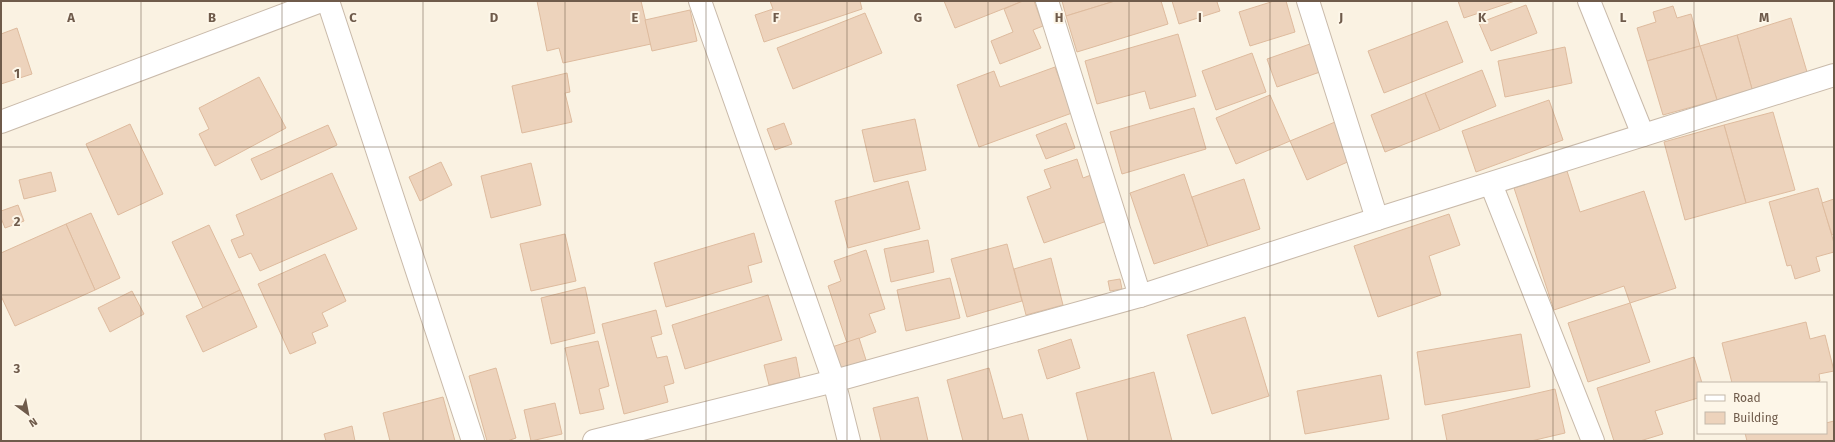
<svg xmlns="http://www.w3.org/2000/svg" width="1835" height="442" font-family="'Fira Sans',sans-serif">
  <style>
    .building { fill: #edd3bc; stroke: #debb9e }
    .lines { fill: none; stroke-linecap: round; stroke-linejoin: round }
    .minor-casing { stroke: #c9baaa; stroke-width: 24 }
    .minor { stroke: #fff; stroke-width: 22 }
    .grid { fill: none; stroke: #6f5b4b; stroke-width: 1; stroke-opacity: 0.55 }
    .grid-label { font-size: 13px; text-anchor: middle; font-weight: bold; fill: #6f5b4b; stroke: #fdf6e8; stroke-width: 4; stroke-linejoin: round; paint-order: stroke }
  </style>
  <rect width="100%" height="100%" fill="#faf2e2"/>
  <g class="building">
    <path d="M537,1H641L651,44L563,63L559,48L547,51Z"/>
    <path d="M770,1H860L862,9L764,42L755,15L773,9Z"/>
    <path d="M944,1H1023L955,28Z"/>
    <path d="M1023,1H1034L1043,26L1033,30L1041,48L1000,64L991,41L1013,32L1004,9Z"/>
    <path d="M1062,1H1115L1066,16Z"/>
    <path d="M1115,1H1161L1168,24L1077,52L1066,16Z"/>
    <path d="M1172,1H1220L1217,2L1220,11L1179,24Z"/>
    <path d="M1274,1H1286L1295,32L1250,46L1239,12Z"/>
    <path d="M1458,1H1515L1464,18Z"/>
    <path d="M1526,5L1537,33L1491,51L1479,23Z"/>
    <path d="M1673,6L1677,18L1691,14L1700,46L1647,61L1637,28L1656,22L1653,12Z"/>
    <path d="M690,10L697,41L652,51L645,20Z"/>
    <path d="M865,13L882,53L793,89L777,48Z"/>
    <path d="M1791,18L1807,72L1752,89L1737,35Z"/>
    <path d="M1447,21L1463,62L1384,93L1368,51Z"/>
    <path d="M17,28L32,74L1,84V34Z"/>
    <path d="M1178,34L1196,96L1150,109L1145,91L1097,104L1085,61Z"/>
    <path d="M1737,35L1752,89L1717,100L1700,46Z"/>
    <path d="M1310,44L1320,72L1277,87L1267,59Z"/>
    <path d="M1700,46L1717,100L1663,115L1647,61Z"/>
    <path d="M1565,47L1572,83L1505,97L1498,61Z"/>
    <path d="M1252,53L1266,92L1216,110L1202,71Z"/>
    <path d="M1055,67L1072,113L979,147L957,85L994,71L1000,87Z"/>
    <path d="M1482,70L1496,106L1440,130L1425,93Z"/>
    <path d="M567,73L570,92L565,93L572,122L522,133L512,86Z"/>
    <path d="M259,77L286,128L215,166L199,134L209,129L199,108Z"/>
    <path d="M1425,93L1440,130L1385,152L1371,115Z"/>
    <path d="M1270,95L1290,141L1236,164L1216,118Z"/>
    <path d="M1549,100L1563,140L1476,172L1462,131Z"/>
    <path d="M1194,108L1206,149L1122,174L1110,132Z"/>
    <path d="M1773,112L1795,190L1746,203L1724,125Z"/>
    <path d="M915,119L926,170L874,182L862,130Z"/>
    <path d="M1335,122L1352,160L1307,180L1290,141Z"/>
    <path d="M784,123L792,144L775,150L767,129Z"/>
    <path d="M1066,123L1075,148L1046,159L1036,135Z"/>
    <path d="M130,124L163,194L118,215L86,144Z"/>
    <path d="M328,125L337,145L261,180L251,159Z"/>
    <path d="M1724,125L1746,203L1685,220L1664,142Z"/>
    <path d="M1077,159L1083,178L1091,175L1107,221L1044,243L1027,197L1051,188L1044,170Z"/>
    <path d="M441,162L452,185L420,201L409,177Z"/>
    <path d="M531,163L541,205L491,218L481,176Z"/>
    <path d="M1567,171L1580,212L1644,191L1676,288L1630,303L1624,286L1554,310L1514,188Z"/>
    <path d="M51,172L56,191L24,199L19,180Z"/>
    <path d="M332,173L357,229L260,271L251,253L239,258L231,240L244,235L236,215Z"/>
    <path d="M1184,174L1208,246L1154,264L1130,193Z"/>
    <path d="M1244,179L1260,229L1208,246L1192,197Z"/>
    <path d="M908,181L920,229L848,248L835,201Z"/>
    <path d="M1818,188L1834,243V252L1816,257L1820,271L1795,279L1791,265L1787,266L1769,202Z"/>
    <path d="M1834,199V234L1832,235L1822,203Z"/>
    <path d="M18,205L24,221L5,228L1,218V211Z"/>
    <path d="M91,213L120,278L95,290L66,224Z"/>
    <path d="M1449,214L1460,245L1429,256L1441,295L1378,317L1354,246Z"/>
    <path d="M66,224L95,290L15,326L1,296V253Z"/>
    <path d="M209,225L240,290L203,308L172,242Z"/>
    <path d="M754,233L762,262L748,266L752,282L666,307L654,263Z"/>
    <path d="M565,234L576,281L531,291L520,244Z"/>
    <path d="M928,240L934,272L891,282L884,249Z"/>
    <path d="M1007,244L1022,301L967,317L951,259Z"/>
    <path d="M866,250L885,309L869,314L876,332L847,343L828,286L841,281L834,261Z"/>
    <path d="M325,254L346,301L322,313L328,326L312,333L316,343L290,354L258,284Z"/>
    <path d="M1051,258L1063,305L1026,315L1014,269Z"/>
    <path d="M950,278L960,318L906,331L897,290Z"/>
    <path d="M1120,279L1122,289L1110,291L1108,281Z"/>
    <path d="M585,287L595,333L551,344L541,298Z"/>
    <path d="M240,290L257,327L203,352L186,316Z"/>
    <path d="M132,291L144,314L110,332L98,308Z"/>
    <path d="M768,295L782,340L685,369L672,325Z"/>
    <path d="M1630,303L1650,362L1588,382L1568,323Z"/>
    <path d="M656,310L662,334L651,337L657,358L667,356L674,383L664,386L668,402L624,414L602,324Z"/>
    <path d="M1245,317L1269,396L1212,414L1187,335Z"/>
    <path d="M1806,322L1810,339L1825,335L1834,371L1819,374L1820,381L1813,383H1732L1722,343Z"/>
    <path d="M1521,334L1530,387L1425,405L1417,352Z"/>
    <path d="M859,338L866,360L839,369L832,347Z"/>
    <path d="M1071,339L1080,368L1047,379L1038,350Z"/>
    <path d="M598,341L609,386L599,389L604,409L580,414L565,348Z"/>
    <path d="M796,357L800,378L769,385L764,365Z"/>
    <path d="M1694,357L1702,383H1698V398L1655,411L1663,434L1640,441H1614L1597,388Z"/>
    <path d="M496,368L516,438L507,441H487L469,376Z"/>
    <path d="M989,368L1003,419L1022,414L1029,441H963L947,380Z"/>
    <path d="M1154,372L1172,441H1088L1076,393Z"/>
    <path d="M1381,375L1389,419L1305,434L1297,391Z"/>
    <path d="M1555,389L1565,433L1531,441H1447L1442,415Z"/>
    <path d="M443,397L455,441H390L383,413Z"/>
    <path d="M918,397L928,441H881L873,408Z"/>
    <path d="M555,403L562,434L531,441L524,410Z"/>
    <path d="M1834,421V441H1747L1745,433H1826V423Z"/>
    <path d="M352,426L355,441H326L324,434Z"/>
  </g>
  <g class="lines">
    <defs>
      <g id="minor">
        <path d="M328,1L473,441"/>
        <path d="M1047,1L1140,296"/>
        <path d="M1308,1L1377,219L1834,75"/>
        <path d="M1589,1L1643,135"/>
        <path d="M1,122L321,1"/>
        <path d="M1491,184L1593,441"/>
        <path d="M594,441L834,381L700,1"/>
        <path d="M849,441L834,381L1140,296L1377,219"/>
      </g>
    </defs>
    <use href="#minor" class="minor-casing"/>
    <use href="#minor" class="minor"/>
  </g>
  <path class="grid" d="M141,1V441M282,1V441M423,1V441M565,1V441M706,1V441M847,1V441M988,1V441M1129,1V441M1270,1V441M1412,1V441M1553,1V441M1694,1V441M1,147H1834M1,295H1834"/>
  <g class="grid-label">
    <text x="71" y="22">A</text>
    <text x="212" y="22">B</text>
    <text x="353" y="22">C</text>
    <text x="494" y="22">D</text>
    <text x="635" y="22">E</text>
    <text x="776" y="22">F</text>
    <text x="918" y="22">G</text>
    <text x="1059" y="22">H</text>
    <text x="1200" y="22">I</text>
    <text x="1341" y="22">J</text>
    <text x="1482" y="22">K</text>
    <text x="1623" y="22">L</text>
    <text x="1764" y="22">M</text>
    <text x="17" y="78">1</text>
    <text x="17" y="226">2</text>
    <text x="17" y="373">3</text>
  </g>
  <rect width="1835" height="442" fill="none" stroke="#6f5b4b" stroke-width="4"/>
  <rect x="1697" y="382" width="130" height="52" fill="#fdf6e8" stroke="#c4b8a9"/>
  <rect x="1705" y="395" width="20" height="6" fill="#ffffff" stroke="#c4b8a9"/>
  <text x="1733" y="402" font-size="12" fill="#6f5b4b">Road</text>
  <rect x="1705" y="412" width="20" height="12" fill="#edd3bc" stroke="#c4b8a9"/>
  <text x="1733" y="422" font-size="12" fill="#6f5b4b">Building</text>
  <g transform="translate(28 414) rotate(148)" stroke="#fdf6e8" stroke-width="3" paint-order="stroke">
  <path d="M0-3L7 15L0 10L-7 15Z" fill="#6f5b4b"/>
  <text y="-6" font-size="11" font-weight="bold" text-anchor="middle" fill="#6f5b4b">N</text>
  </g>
</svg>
